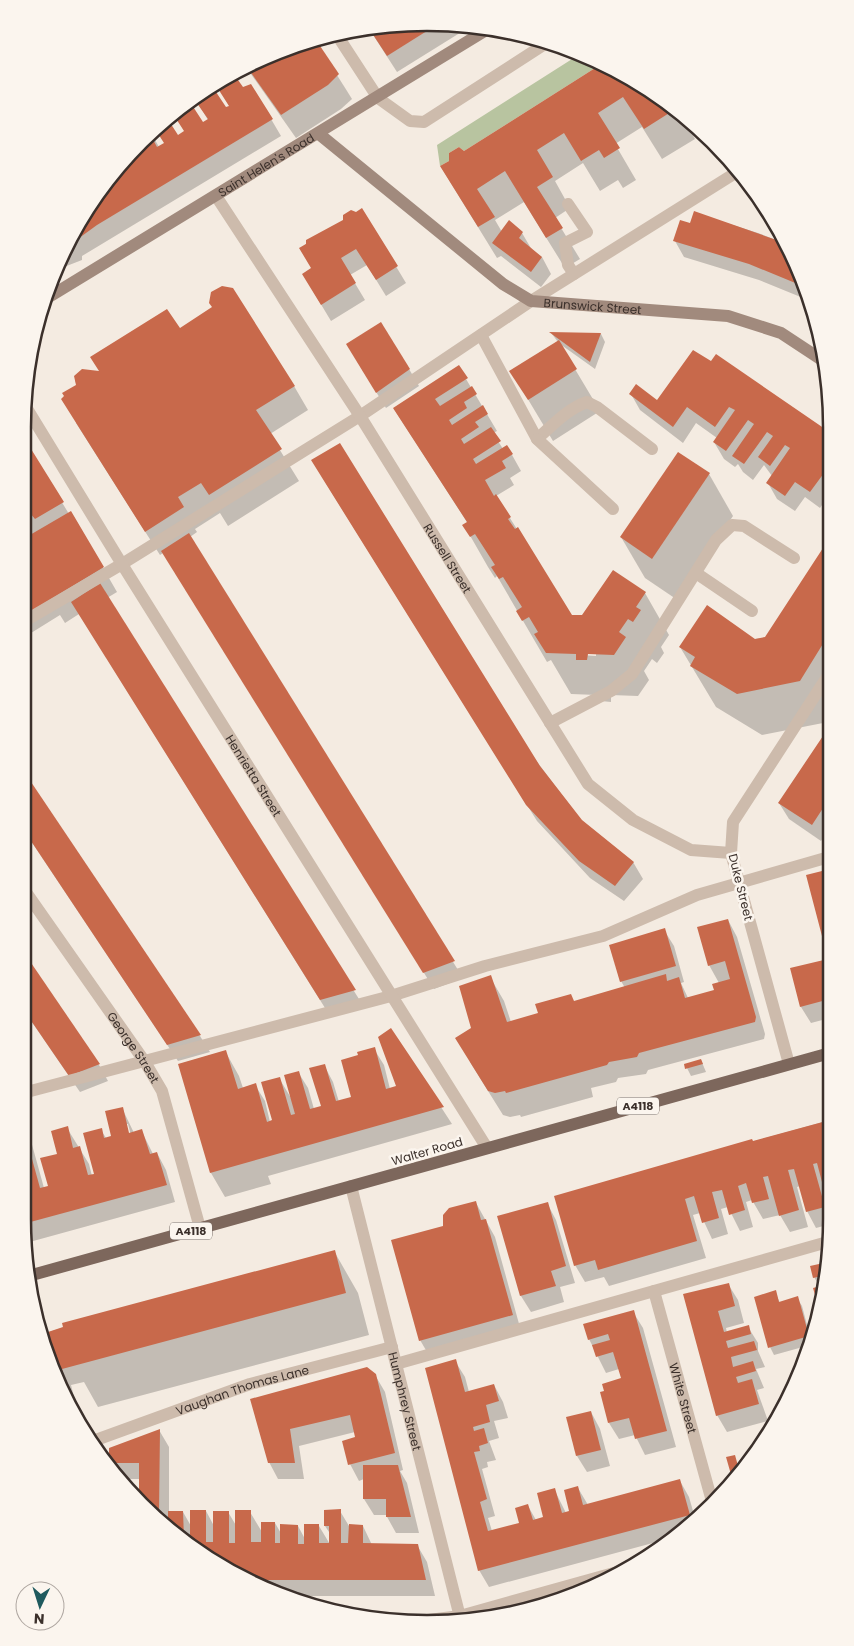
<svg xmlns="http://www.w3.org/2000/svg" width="854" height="1646" font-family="Poppins,sans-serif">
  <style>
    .green { fill: #b8c4a0 }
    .shadow { fill: #0003; fill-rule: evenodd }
    .building { fill: #c8694b }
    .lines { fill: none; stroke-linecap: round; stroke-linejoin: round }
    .lane { stroke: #cdbbac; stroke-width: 12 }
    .street { stroke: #cdbbac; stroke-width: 12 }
    .secondary { stroke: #a18a7d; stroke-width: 12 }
    .primary { stroke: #7d675c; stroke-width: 12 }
    .labels { text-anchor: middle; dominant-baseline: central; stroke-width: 5; stroke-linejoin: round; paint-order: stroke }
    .shield { fill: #fbf5ee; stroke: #756b66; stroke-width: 1 }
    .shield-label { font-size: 11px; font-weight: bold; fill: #3b302b }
    .street-label { font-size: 12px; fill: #3b302b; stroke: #fbf5ee }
    .rim { fill: none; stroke: #3b302b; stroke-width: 2.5 }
  </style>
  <rect width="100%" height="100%" fill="#f4ebe1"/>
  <path class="green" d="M580,54L603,63L464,151L459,147L449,153V161L440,166L437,145Z"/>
  <g class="shadow">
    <path d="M454,23L471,26L397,72L368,27Z"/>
    <path d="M315,40L352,99L341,109L296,138L246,67L297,44Z"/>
    <path d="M605,64L681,114L695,139L662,159L642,127L615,144L636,180L623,188L618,180L600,191L583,163L555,181L570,208L555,218L580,259L565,268L524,202L495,220L502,232L509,222L522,233L532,250L542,257L551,274L541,287L501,256L497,258L441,167Z"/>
    <path d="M232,73L243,88L251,85L281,136L82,256V260L64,267L60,260L64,248L106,181L115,171L121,169L120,166L133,153L137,159L142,156L137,148L151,133L159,147L168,148L155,128L166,119L177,137L185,132L174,113L189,102L202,124L208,120L195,98L211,87L225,109L230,107L216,83Z"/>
    <path d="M362,210L406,283L386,296L367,265L350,275L365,300L331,321L313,291V269L301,248L314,237Z"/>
    <path d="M695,213L758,233L786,244L801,272L808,300L759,280L684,257L675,241L691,225Z"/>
    <path d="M179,330L294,386L308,410L270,434L299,481L228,526L220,513L195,529L197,532L190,537L463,978L434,989L163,553L160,555L76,423L77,385L75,381L77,374L98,372Z"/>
    <path d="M552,334H601L605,342L595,369L560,344L600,411L553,441L511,371L558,342Z"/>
    <path d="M717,356L828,432V496L820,508L805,497L795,511L777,499L768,483L772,476L764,465L753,480L743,472L738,464L735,467L724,459L714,442L717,438L696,423L683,443L640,410L631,394L658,402L711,363Z"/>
    <path d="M357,361L409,369L419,386L386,408Z"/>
    <path d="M466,379L497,431L493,433L503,449L507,446L521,471L510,478L514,485L496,496L572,616L583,617L614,572L645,593L669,635L661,647L664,653L657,663L652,659L644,671L649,680L638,696L611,695V702L601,701L597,695L571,694L551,660L547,662L497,576L495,578L488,567L464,525L468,523L467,522L394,409ZM581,653H596V656L581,655Z"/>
    <path d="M23,438L69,514L71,512L117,592L107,598L364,1007L330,1016L79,614L65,623L60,615L23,638V562L47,597L49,596L23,552Z"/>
    <path d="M709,474L733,516L676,599L645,578L621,537Z"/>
    <path d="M322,477L581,820L633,862L643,879L624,901L590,878L537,821Z"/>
    <path d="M829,553V714L823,723L762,735L716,707L680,647L765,638Z"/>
    <path d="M829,729V829L821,841L789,819L779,803Z"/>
    <path d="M23,772L200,1036L210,1052L178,1061L23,829Z"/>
    <path d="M830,870V1018L811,1023L801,1007L792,969L829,959Z"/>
    <path d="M728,920L737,937L765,1034L764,1039L648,1070L646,1074L618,1078L616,1082L591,1088L593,1097L521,1117L520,1115L510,1117L503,1115L470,1062L472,1028L490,977L504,1001L511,1022L625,988L621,981L664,930L674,946L684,982L681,983L688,998L715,991L719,983L709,965Z"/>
    <path d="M23,954L99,1065L108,1081L80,1092L23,1009Z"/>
    <path d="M391,1030L452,1124L268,1176L271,1184L225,1197L211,1173L180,1064L225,1051L239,1076L243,1088L255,1085L265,1101L270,1122L274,1121L279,1078L291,1098L298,1072L308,1088L314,1109L322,1107L324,1065L333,1082L339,1102L353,1098L360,1056L374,1049L384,1065L390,1089L397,1087Z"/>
    <path d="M701,1060L706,1072L691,1076L687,1068Z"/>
    <path d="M122,1108L134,1133L141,1130L153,1154L157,1153L166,1170L175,1202L26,1243L22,1219L23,1126L31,1141L44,1188L49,1187L67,1128L89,1164L92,1176L96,1175L101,1130L106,1138L113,1137ZM126,1124H128L132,1139H130Z"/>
    <path d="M830,1120L831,1205L827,1201L831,1224L816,1228L807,1211L800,1186L797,1187L808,1227L790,1232L780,1215L763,1219L752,1200L746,1202L753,1227L740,1231L728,1207L721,1209L728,1234L712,1239L700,1213L693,1215L706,1258L609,1286L604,1277L585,1282L575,1265L555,1197Z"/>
    <path d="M476,1203L495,1237L521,1331L430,1357L420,1340L444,1227Z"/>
    <path d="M547,1203L556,1220L575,1283L560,1287L564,1302L531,1312L521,1296L499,1217Z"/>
    <path d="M334,1251L358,1293L369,1335L98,1407L84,1382L71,1385L78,1413L44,1349L42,1334Z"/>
    <path d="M828,1263L821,1303L815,1289L820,1287L814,1277Z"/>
    <path d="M728,1284L738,1300L744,1323L726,1328L727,1333L748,1327L758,1343V1351L765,1367L756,1369L764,1388L757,1390L768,1421L727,1432L717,1415L685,1295Z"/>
    <path d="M775,1292L780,1303L797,1298L802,1306L811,1340L810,1345L774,1355L770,1347Z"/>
    <path d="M633,1312L643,1328L676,1447L645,1455L635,1435L619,1439L609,1423L622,1379L619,1369L606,1373L589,1339Z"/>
    <path d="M455,1361L465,1377L469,1392L494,1385L503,1402L508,1418L494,1421L499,1438L489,1441L496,1460L487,1462L488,1467L482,1469L495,1516L488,1518L492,1531L520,1524L528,1506L536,1520L545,1518L554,1489L566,1513L571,1512L578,1488L588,1505L680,1481L689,1497L695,1518L664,1540L489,1587L479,1570Z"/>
    <path d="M375,1375L385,1392L403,1470L400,1471L407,1483L419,1533H396L386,1515H374L364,1499V1479L359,1481L350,1464L357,1438L355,1432L299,1446L304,1479H278L269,1462L252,1400Z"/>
    <path d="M591,1412L600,1429L610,1466L587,1472L577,1456Z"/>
    <path d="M159,1430L169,1447V1512H183L191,1526L206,1511L214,1526L228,1512L237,1527L250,1512L262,1532L275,1523L282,1535L298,1526L305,1539L319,1526L331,1546V1535L325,1526L340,1511L349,1526H363L372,1545H417L427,1562L435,1596H292L203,1555L140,1497V1479H121L110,1462Z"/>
  </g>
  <g class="building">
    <path d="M438,24L387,56L368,27L374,26Z"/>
    <path d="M316,40L339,74L328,85L281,115L247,67L297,44Z"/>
    <path d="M603,63L674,110L644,129L623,97L598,113L620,148L604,158L599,150L581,161L564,133L537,150L553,177L537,187L563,228L546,238L505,171L477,189L495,217L478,227L440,166L449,161V153L459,147L464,151Z"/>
    <path d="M233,73L243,87L251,84L273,119L97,225L64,249L106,181L133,152L137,158L140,155L136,149L150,134L157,147L164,143L155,129L161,123L167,118L178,135L184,131L173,114L190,102L203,122L208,119L194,99L212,86L226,107L229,106L215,84Z"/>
    <path d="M362,208L398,266L376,280L356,249L341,258L356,283L321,305L302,274L311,268L299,248L306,244V240L343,220V215L351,210L356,212Z"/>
    <path d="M694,211L785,243L801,272L805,287L749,264L673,241L680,220L690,223Z"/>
    <path d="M509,220L523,232L519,238L542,257L531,272L492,243Z"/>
    <path d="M222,286L233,288L295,386L256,410L282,449L209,495L201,483L178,497L184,507L145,532L61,399L64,396L62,393L76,385L74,376L82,369L99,371L90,357L167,309L180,328L212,307L209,303L211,292Z"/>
    <path d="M381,322L410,369L376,393L346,344Z"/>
    <path d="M549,332L601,333L590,362Z"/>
    <path d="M559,340L577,369L528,400L509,371Z"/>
    <path d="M693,350L711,361L716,354L828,431V476L824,473L810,492L795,482L785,496L766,483L790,448L785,445L770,466L758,457L773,436L767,432L744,464L732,456L754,424L748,420L726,451L713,442L735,410L729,407L715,427L687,407L673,427L629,394L636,384L657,400Z"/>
    <path d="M459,365L468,378L435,399L440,406L472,386L477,394L464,402L467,408L449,420L452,425L483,405L488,414L475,422L479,427L461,439L464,444L491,427L501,441L473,459L476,464L507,445L513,454L502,461L506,468L485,480L494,496L496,494L511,517L508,519L515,529L518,527L572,615H582L613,570L646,592L636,607L641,610L633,622L628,619L619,632L626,637L614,655L588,654L587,660H576V654L546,653L534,634L538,632L529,617L522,621L516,611L522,607L503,577L499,579L491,567L495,565L475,534L470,537L462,525L467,522L393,408Z"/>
    <path d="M23,436L64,502L35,519L30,513L23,517Z"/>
    <path d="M340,443L540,766L582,820L634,862L615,886L579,861L526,805L311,460Z"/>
    <path d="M678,452L710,473L652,559L620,537Z"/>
    <path d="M71,511L104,567L23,616L25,559L23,539Z"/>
    <path d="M189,533L455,961L423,973L161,551Z"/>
    <path d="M823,548L829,552V634L800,681L737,694L690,666L695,657L679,647L707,605L755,639L765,637Z"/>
    <path d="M100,583L356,990L320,1000L71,602Z"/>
    <path d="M829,727V804L827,802L812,825L778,803Z"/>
    <path d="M23,770L201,1035L167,1045L23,829Z"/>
    <path d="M830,869V999L800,1007L790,968L828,959L806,875Z"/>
    <path d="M728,919L756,1017L755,1022L639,1053L637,1057L609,1062L607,1065L506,1093L505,1091L495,1093L488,1091L455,1038L471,1028L459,986L491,975L507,1022L538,1013L535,1004L571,994L574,1001L666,974L667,981L679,977L685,998L714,990L712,984L730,979L725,961L708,966L697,927Z"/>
    <path d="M665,928L676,966L620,982L609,945Z"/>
    <path d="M23,951L100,1064L69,1076L23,1009Z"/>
    <path d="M391,1028L444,1107L210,1173L178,1064L226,1050L238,1089L256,1083L267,1122L272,1120L261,1082L280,1077L291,1115L295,1114L284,1075L299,1071L310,1109L321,1106L309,1068L325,1064L336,1101L351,1097L341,1060L358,1055L357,1052L375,1047L386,1089L396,1086L378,1037Z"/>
    <path d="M701,1059L703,1064L685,1069L684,1064Z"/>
    <path d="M123,1107L129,1133L142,1129L150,1154L157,1152L167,1185L23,1224V1126L40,1188L48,1186L40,1158L57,1154L51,1131L68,1126L73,1148L80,1146L88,1175L94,1174L83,1133L102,1128L104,1138L111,1136L105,1111Z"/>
    <path d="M830,1120L831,1200L827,1201L817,1163L813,1164L825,1207L806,1212L794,1169L788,1170L799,1210L779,1216L768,1176L763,1177L769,1199L752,1203L746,1183L738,1186L745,1210L729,1215L722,1190L712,1192L719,1218L702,1223L694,1196L685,1199L697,1241L598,1270L595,1260L574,1266L554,1196L752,1139L753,1141Z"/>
    <path d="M476,1201L481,1220L486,1219L513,1315L419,1341L391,1240L443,1226V1215L449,1208Z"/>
    <path d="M548,1202L566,1266L551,1271L556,1286L520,1296L497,1216Z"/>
    <path d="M335,1250L346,1293L62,1369L68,1395L44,1349L42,1334L63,1327L62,1323Z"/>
    <path d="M828,1262L826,1275L813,1278L810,1266Z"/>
    <path d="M729,1283L735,1306L718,1311L724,1332L749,1325L751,1334L726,1341L728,1348L754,1341L757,1350L731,1357L733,1367L753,1361L756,1371L736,1377L738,1383L752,1379L759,1404L716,1416L683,1294Z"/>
    <path d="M824,1285L823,1293L815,1295L813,1288Z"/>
    <path d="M776,1290L779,1302L798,1296L809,1336L768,1348L754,1297Z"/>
    <path d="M634,1310L667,1431L635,1439L629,1418L608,1423L600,1392L604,1391L602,1384L621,1378L613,1352L596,1357L592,1345L610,1340L608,1334L588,1340L583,1324Z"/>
    <path d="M456,1359L465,1392L494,1384L499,1401L486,1405L490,1422L473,1427L474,1431L484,1428L488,1443L479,1446L480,1451L474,1452L487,1499L480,1502L488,1531L519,1523L515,1508L528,1504L533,1520L543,1517L537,1493L555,1488L562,1513L569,1511L564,1490L578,1486L583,1505L680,1479L690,1515L478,1571L425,1368Z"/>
    <path d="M367,1367L376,1374L395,1453L348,1465L342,1441L355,1437L350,1415L290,1429L295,1463H268L250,1399Z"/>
    <path d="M591,1411L601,1450L576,1456L566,1417Z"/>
    <path d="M160,1429L159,1513V1515L139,1496V1463H109V1448Z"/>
    <path d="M735,1455L738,1466H741L732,1478L726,1457Z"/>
    <path d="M363,1465H398L411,1517H386V1499H363Z"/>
    <path d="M341,1509V1543H348L349,1524L363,1525V1543L418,1544L426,1580H256L203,1555L190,1544V1510H206V1542H213V1511H229V1543H235V1510H251V1542H261V1522H275V1543H280V1524L298,1525V1544H304V1524H319V1543H329V1526H324V1510Z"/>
    <path d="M168,1511H183L184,1538L168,1523Z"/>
  </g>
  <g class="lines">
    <g class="lane">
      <path d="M378,98L410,121L424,122L548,42"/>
      <path d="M568,204L587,232L565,243L568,265L574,274"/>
      <path d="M481,335L537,439C552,426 567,409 587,402L597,407L652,449"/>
      <path d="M537,439L613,509"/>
      <path d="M696,573L752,611"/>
      <path d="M23,622L122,564L360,416L531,301L737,172"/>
      <path d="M550,723L611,691L632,674L716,540L732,525L744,526L794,558"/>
      <path d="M23,1093L391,996L485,966L603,936L697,895L829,857"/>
      <path d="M396,1364L831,1241"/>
    </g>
    <g class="street">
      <path d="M337,35L378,98"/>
      <path id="s1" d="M216,196L360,416L588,784L633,820L691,850L731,853"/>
      <path id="s2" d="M23,402L120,561L487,1148"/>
      <path id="s3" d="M23,888L145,1062L162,1091L200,1228"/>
      <path d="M789,1064L731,853L733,822L829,674"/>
      <path id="s4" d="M351,1186L461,1621"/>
      <path id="s5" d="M654,1291L713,1505"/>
      <path id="s6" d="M93,1441L250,1384L392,1347"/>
      <path d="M429,1620L460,1616L621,1571"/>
    </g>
    <g class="secondary">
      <path id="s7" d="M319,134L503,284L531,301L728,316L781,333L825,362"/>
      <path id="s8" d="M44,300L488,29"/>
    </g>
    <path class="primary" d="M32,1275L830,1053"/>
  </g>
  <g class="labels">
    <g class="shield">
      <rect x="617" y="1097.5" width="42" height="17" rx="4"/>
      <rect x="170" y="1222.5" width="42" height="17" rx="4"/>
    </g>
    <g class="shield-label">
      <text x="638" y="1106">A4118</text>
      <text x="191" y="1231">A4118</text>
    </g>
    <g class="street-label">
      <text stroke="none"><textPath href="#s8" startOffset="260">Saint Helen's Road</textPath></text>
      <text stroke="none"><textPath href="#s7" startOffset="332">Brunswick Street</textPath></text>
      <text stroke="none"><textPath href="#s1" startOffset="430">Russell Street</textPath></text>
      <text stroke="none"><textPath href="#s2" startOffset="439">Henrietta Street</textPath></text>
      <text transform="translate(741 887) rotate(76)">Duke Street</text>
      <text stroke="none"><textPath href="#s3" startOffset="194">George Street</textPath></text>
      <text transform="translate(427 1151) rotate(-16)">Walter Road</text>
      <text stroke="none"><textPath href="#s6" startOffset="158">Vaughan Thomas Lane</textPath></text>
      <text stroke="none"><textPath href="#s5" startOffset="111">White Street</textPath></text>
      <text stroke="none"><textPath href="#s4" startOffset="222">Humphrey Street</textPath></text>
    </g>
  </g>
  <path d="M0 0H854V1646H0ZM427 31H427A396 396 0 0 1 823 427V1219A396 396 0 0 1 427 1615H427A396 396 0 0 1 31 1219V427A396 396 0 0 1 427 31Z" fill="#fbf5ee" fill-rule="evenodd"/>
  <path class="rim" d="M427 31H427A396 396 0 0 1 823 427V1219A396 396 0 0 1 427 1615H427A396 396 0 0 1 31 1219V427A396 396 0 0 1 427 31Z"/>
  <g transform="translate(40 1606) rotate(184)"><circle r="24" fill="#fbf5ee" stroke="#aea6a0"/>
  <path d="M0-4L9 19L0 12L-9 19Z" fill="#1f5a5e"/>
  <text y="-8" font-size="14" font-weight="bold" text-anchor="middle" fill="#3b302b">N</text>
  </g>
</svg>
